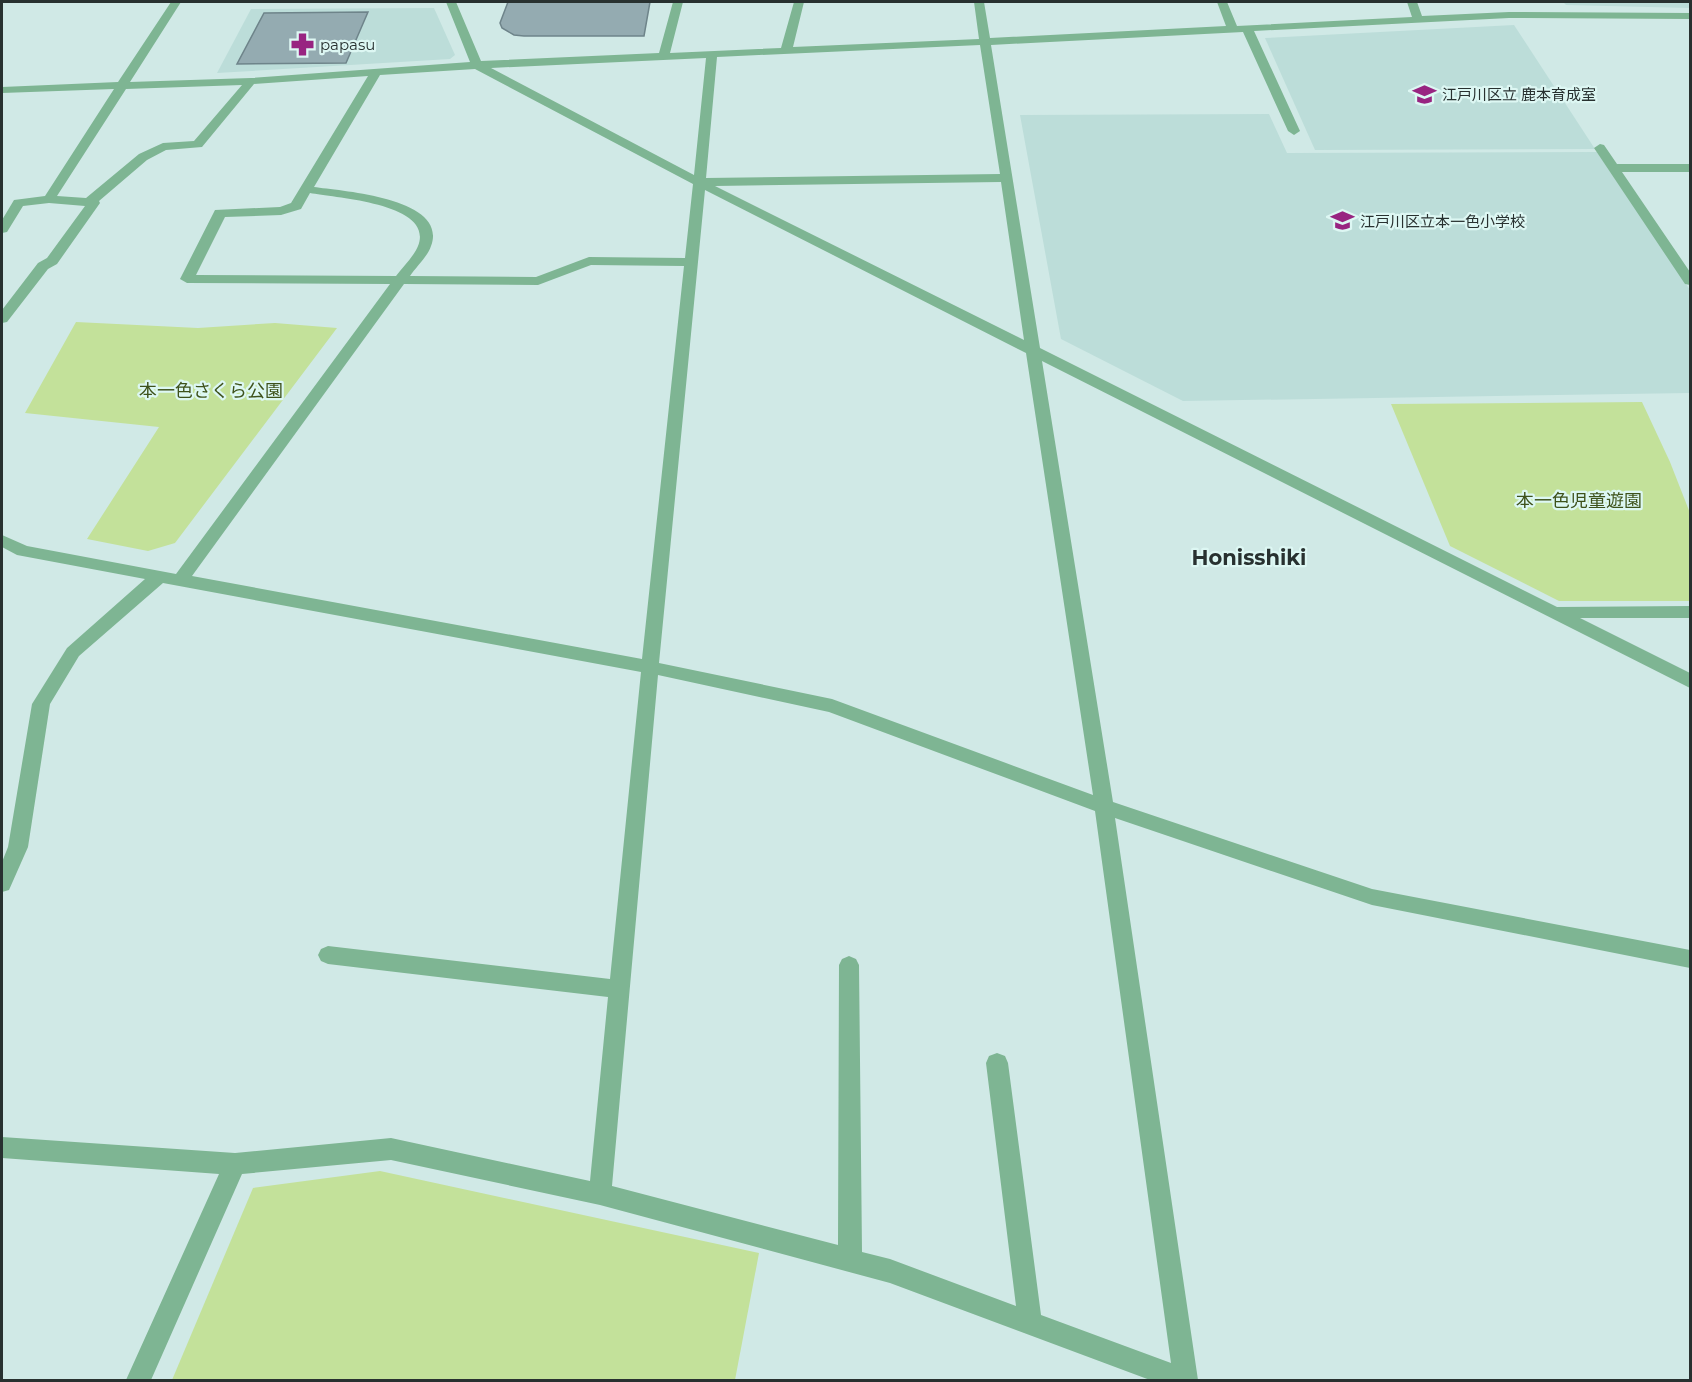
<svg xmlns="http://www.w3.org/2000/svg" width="1692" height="1382" font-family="Montserrat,'Noto Sans JP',sans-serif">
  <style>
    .built { fill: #bcddd9 }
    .green { fill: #c3e19a }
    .building { fill: #94abb1; stroke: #6e848a; stroke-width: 1.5 }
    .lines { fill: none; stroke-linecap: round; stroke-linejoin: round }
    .minor { fill: #7eb593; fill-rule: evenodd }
    .labels { text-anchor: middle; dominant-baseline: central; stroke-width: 4.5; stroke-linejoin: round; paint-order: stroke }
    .far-poi-label { font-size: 15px; fill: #283130; stroke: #ddf7f3; text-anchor: start }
    .park-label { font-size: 18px; fill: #3e521b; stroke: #ddf7f3 }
    .quarter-label { font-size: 21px; font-weight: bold; fill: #283130; stroke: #ddf7f3 }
  </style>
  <rect width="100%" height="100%" fill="#d0e9e6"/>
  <g class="built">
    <path d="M1563,2H1690V8L1566,5Z"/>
    <path d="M434,8L455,55L450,59L217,73L251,9Z"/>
    <path d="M1514,25L1595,149L1315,150L1265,38Z"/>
    <path d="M1269,114L1287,153L1597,152L1690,290V393L1183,401L1061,339L1020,115Z"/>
  </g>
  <g class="green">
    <path d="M76,322L198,328L275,323L337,328L175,543L148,551L87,539L159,427L25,413Z"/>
    <path d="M1642,402L1670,462L1690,513V601H1559L1450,546L1391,404Z"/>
    <path d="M380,1171L759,1253L735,1380H172L253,1188Z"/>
  </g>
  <g class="building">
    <path d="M508,2H650L644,36H524L514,35L502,28L500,23Z"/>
    <path d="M368,12L346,63L237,64L264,13Z"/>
  </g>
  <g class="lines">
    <g class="minor">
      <path d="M171,2H181L130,82L251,78L470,62L446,2H456L481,61L659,53L673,2H683L670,53L781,48L794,2H804L793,47L979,39L974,2H984L990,38L1226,26L1217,2H1227L1237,26L1412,17L1407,2H1417L1422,16L1509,12L1690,13V19L1509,18L1254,31L1300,131L1294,135L1288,131L1243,32L991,45L1040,348L1557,607L1690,606V618H1580L1690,673V688L1042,361L1113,802L1372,889L1690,950V968L1372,905L1115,818L1198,1380H1150L890,1283L600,1205L391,1160L242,1174L151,1380H126L219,1174L2,1158V1137L235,1153L391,1138L590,1181L608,997L328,964L321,961L318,955L321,949L328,946L610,979L641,672L163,583L79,656L50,704L28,847L9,890L2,892V862L8,847L32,704L67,648L145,579L17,555L2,547V535L27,546L176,574L390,284L187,283L180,279L215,210L280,207L291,203L368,76L254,84L202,147L166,150L147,160L99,201L100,203L57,264L48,269L7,322L2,323V310L38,263L47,258L85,206L49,203L23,206L7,232L2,233V220L14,200L45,196L114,89L2,93V87L118,82ZM980,45L1000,174L706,178L717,57ZM706,58L694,175L491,68ZM475,69L693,184L685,258L589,257L536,277L410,276C416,267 428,256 431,246C449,198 342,191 314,187L380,75ZM242,85L194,141L163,143L139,154L86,198L57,196L126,89ZM1001,182L1024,340L715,186ZM705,190L1026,353L1093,795L832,699L659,663ZM310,193C335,198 435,203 418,246C414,256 403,267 396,276L196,275L225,217L281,215L301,209ZM591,265L684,266L642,659L192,576L404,284L538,285ZM658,675L829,712L1095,811L1171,1363L1041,1315L1008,1063L1005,1056L997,1053L989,1056L986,1063L1016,1306L890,1259L862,1252L859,965L856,959L849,956L842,959L839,965L838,1245L612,1186Z"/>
      <path d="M1600,144L1604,145L1617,164H1690V172H1622L1690,272V285L1685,284L1594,148Z"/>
    </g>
  </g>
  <defs>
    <symbol id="pharmacy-bare" viewBox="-9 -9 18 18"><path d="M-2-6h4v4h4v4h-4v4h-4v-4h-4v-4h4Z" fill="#982481" stroke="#ddf7f3" stroke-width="2.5" paint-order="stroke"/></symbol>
    <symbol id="school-bare" viewBox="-9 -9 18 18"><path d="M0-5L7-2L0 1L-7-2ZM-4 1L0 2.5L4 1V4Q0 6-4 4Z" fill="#982481" stroke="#ddf7f3" stroke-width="2.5" paint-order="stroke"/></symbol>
  </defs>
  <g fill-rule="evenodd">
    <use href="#pharmacy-bare" x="286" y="28" width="33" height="33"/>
    <use href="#school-bare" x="1408" y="78" width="33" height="33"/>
    <use href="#school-bare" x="1326" y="204" width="33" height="33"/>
  </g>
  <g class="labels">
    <g class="far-poi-label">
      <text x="320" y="44">papasu</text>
      <text x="1442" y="94">江戸川区立 鹿本育成室</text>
      <text x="1360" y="221">江戸川区立本一色小学校</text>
    </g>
    <g class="park-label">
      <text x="211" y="391">本一色さくら公園</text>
      <text x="1579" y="501">本一色児童遊園</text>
    </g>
    <g class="quarter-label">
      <text x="1249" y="557">Honisshiki</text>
    </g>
  </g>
  <rect width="1692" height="1382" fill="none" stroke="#283130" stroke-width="6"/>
</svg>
